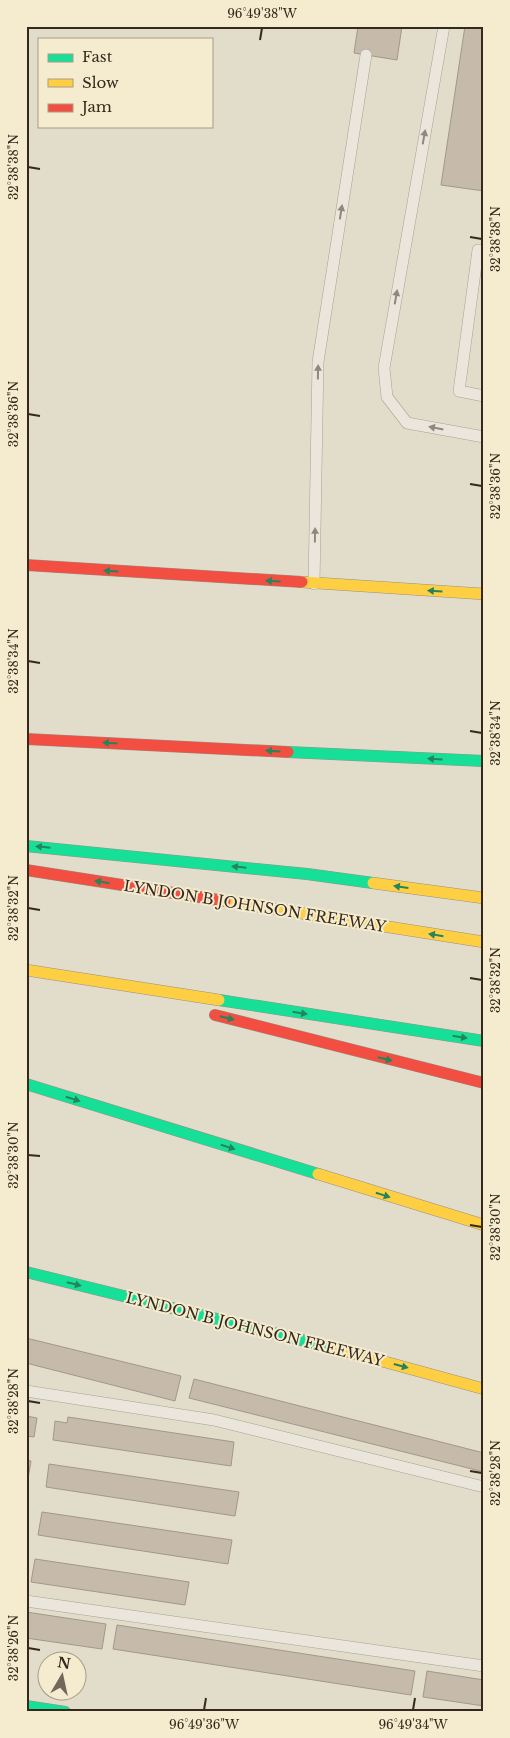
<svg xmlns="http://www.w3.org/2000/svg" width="510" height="1738" font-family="'Libre Baskerville',serif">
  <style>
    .building { fill: #c6baab; stroke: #a2988a }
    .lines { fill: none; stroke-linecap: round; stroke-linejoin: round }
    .lane-casing { stroke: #a7a194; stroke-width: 12 }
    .fast-casing { stroke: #979084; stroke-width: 12 }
    .slow-casing { stroke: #979084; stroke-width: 12 }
    .jam-casing { stroke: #979084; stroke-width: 12 }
    .lane { stroke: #eae6dc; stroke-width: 11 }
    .fast { stroke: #16e098; stroke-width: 11 }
    .slow { stroke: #ffcf43; stroke-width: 11 }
    .jam { stroke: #f24e42; stroke-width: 11 }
    .oneway { fill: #90887c }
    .oneway2 { fill: #26845a }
    .ticks { fill: none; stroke: #36291c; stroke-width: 2 }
    .labels { text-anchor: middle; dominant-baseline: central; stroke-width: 4; stroke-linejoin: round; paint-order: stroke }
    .street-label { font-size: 15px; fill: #36291c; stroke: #f5ebcf }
    .neatline { fill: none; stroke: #36291c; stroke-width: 2 }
    .ticks-label { font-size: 12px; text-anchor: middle; fill: #36291c }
  </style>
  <rect width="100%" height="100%" fill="#e2dcca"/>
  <g class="building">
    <path d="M358,26H402L397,60L354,53Z"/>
    <path d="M465,26H484V191L441,185Z"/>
    <path d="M26,1338L181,1376L175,1401L26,1363Z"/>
    <path d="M194,1379L484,1453V1472L189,1398Z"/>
    <path d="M26,1416L37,1418L34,1437L26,1436Z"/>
    <path d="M68,1417L234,1442L231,1466L53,1440L55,1421L67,1423Z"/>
    <path d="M26,1460L31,1461L27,1484H26Z"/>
    <path d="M49,1464L239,1492L235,1516L46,1487Z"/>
    <path d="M42,1512L232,1540L228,1564L38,1535Z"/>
    <path d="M35,1559L189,1582L185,1605L31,1582Z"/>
    <path d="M26,1612L106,1624L102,1649L26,1638Z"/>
    <path d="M117,1625L415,1671L411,1695L113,1649Z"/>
    <path d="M427,1671L484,1680V1706L423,1697Z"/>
  </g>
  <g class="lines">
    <defs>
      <g id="lane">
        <path d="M444,26L384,368L387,397L407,423L484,437"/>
        <path d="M484,251L478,250L459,391L484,396"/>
        <path d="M314,584L318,362L366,55"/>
        <path d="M26,1391L214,1420L484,1487"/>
        <path d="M26,1601L484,1666"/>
      </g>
      <g id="fast">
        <path d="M288,752L484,761"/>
        <path d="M26,846L307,874L373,883"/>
        <path d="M219,1000L484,1041"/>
        <path d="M26,1084L318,1174"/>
        <path d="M26,1272L338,1349"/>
        <path d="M26,1706L65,1712"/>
      </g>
      <g id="slow">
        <path d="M302,582L484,594"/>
        <path d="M373,883L484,898"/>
        <path d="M225,901L484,942"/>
        <path d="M26,970L219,1000"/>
        <path d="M318,1174L484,1225"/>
        <path d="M338,1349L484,1389"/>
      </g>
      <g id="jam">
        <path d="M26,565L302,582"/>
        <path d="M26,739L288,752"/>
        <path d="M26,870L225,901"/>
        <path d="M215,1015L484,1083"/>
      </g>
    </defs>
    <use href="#lane" class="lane-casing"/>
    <use href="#fast" class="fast-casing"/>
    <use href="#slow" class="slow-casing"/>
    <use href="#jam" class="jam-casing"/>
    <use href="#lane" class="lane"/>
    <use href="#fast" class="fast"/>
    <use href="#slow" class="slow"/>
    <use href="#jam" class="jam"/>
  </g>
  <defs><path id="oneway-solid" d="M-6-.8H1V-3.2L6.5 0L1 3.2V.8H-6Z" transform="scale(1.25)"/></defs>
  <g class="oneway">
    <use href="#oneway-solid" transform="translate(424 137) rotate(-80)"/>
    <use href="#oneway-solid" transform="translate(341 212) rotate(-81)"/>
    <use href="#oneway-solid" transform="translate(396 297) rotate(-80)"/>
    <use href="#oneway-solid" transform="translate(318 372) rotate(-89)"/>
    <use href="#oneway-solid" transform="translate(436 428) rotate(-169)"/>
    <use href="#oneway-solid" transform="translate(315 535) rotate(-89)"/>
  </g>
  <g class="oneway2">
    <use href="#oneway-solid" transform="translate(111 571) rotate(-176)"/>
    <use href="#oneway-solid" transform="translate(273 581) rotate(-176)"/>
    <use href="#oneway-solid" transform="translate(435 591) rotate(-177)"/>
    <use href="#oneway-solid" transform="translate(110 743) rotate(-177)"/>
    <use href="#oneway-solid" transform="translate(273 751) rotate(-177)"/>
    <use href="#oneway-solid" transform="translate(435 759) rotate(-177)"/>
    <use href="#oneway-solid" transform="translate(43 847) rotate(-174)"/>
    <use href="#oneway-solid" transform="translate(239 867) rotate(-174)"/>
    <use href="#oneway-solid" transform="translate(102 882) rotate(-171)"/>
    <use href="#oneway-solid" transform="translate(401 887) rotate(-172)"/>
    <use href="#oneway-solid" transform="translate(436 935) rotate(-171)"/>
    <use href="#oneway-solid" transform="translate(300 1013) rotate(9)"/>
    <use href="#oneway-solid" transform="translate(227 1018) rotate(14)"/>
    <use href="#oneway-solid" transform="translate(460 1037) rotate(9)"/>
    <use href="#oneway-solid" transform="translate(385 1059) rotate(14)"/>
    <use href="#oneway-solid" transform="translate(73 1099) rotate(17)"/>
    <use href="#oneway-solid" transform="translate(228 1147) rotate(17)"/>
    <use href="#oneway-solid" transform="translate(383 1195) rotate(17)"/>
    <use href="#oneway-solid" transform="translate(74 1284) rotate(14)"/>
    <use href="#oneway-solid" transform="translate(401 1366) rotate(15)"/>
  </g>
  <path class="ticks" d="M260,40L262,28M28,167L40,169M470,237L482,239M28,414L40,416M470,484L482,486M28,661L40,663M470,731L482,733M28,908L40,910M470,978L482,980M28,1155L40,1156M470,1225L482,1227M28,1401L40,1403M470,1471L482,1473M28,1648L40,1650M204,1710L206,1698M413,1710L415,1698"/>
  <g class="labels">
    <g class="street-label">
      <text transform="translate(255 906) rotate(9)">LYNDON B JOHNSON FREEWAY</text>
      <text transform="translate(255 1329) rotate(14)">LYNDON B JOHNSON FREEWAY</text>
    </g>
  </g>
  <rect width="510" height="1738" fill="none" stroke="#f5ebcf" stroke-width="55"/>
  <rect x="38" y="38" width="175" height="90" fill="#f5ebcf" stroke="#a99d87"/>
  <rect x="48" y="54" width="25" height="8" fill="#16e098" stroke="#a99d87"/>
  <text x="82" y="62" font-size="15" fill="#36291c">Fast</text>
  <rect x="48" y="79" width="25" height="8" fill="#ffcf43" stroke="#a99d87"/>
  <text x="82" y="88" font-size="15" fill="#36291c">Slow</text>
  <rect x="48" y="104" width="25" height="8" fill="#f24e42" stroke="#a99d87"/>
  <text x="82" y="112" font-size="15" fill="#36291c">Jam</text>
  <g transform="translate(62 1676) rotate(9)"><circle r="24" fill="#f5ebcf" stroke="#a99d87"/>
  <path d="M0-4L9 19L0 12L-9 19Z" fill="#726859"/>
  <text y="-8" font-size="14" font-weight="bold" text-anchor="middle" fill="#36291c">N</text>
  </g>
  <rect x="28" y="28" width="454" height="1682" class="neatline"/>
  <g class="ticks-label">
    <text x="262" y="18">96°49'38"W</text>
    <text transform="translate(14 167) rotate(-90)" y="4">32°38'38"N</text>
    <text transform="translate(496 239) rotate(-90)" y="4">32°38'38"N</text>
    <text transform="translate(14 414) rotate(-90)" y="4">32°38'36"N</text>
    <text transform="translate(496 486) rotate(-90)" y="4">32°38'36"N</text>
    <text transform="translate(14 661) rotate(-90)" y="4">32°38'34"N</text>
    <text transform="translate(496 733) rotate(-90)" y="4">32°38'34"N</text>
    <text transform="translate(14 908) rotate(-90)" y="4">32°38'32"N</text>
    <text transform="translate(496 980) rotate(-90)" y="4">32°38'32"N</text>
    <text transform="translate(14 1155) rotate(-90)" y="4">32°38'30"N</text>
    <text transform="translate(496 1227) rotate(-90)" y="4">32°38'30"N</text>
    <text transform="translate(14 1401) rotate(-90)" y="4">32°38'28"N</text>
    <text transform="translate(496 1473) rotate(-90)" y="4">32°38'28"N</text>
    <text transform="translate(14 1648) rotate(-90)" y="4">32°38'26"N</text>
    <text x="204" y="1729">96°49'36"W</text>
    <text x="413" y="1729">96°49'34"W</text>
  </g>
</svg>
